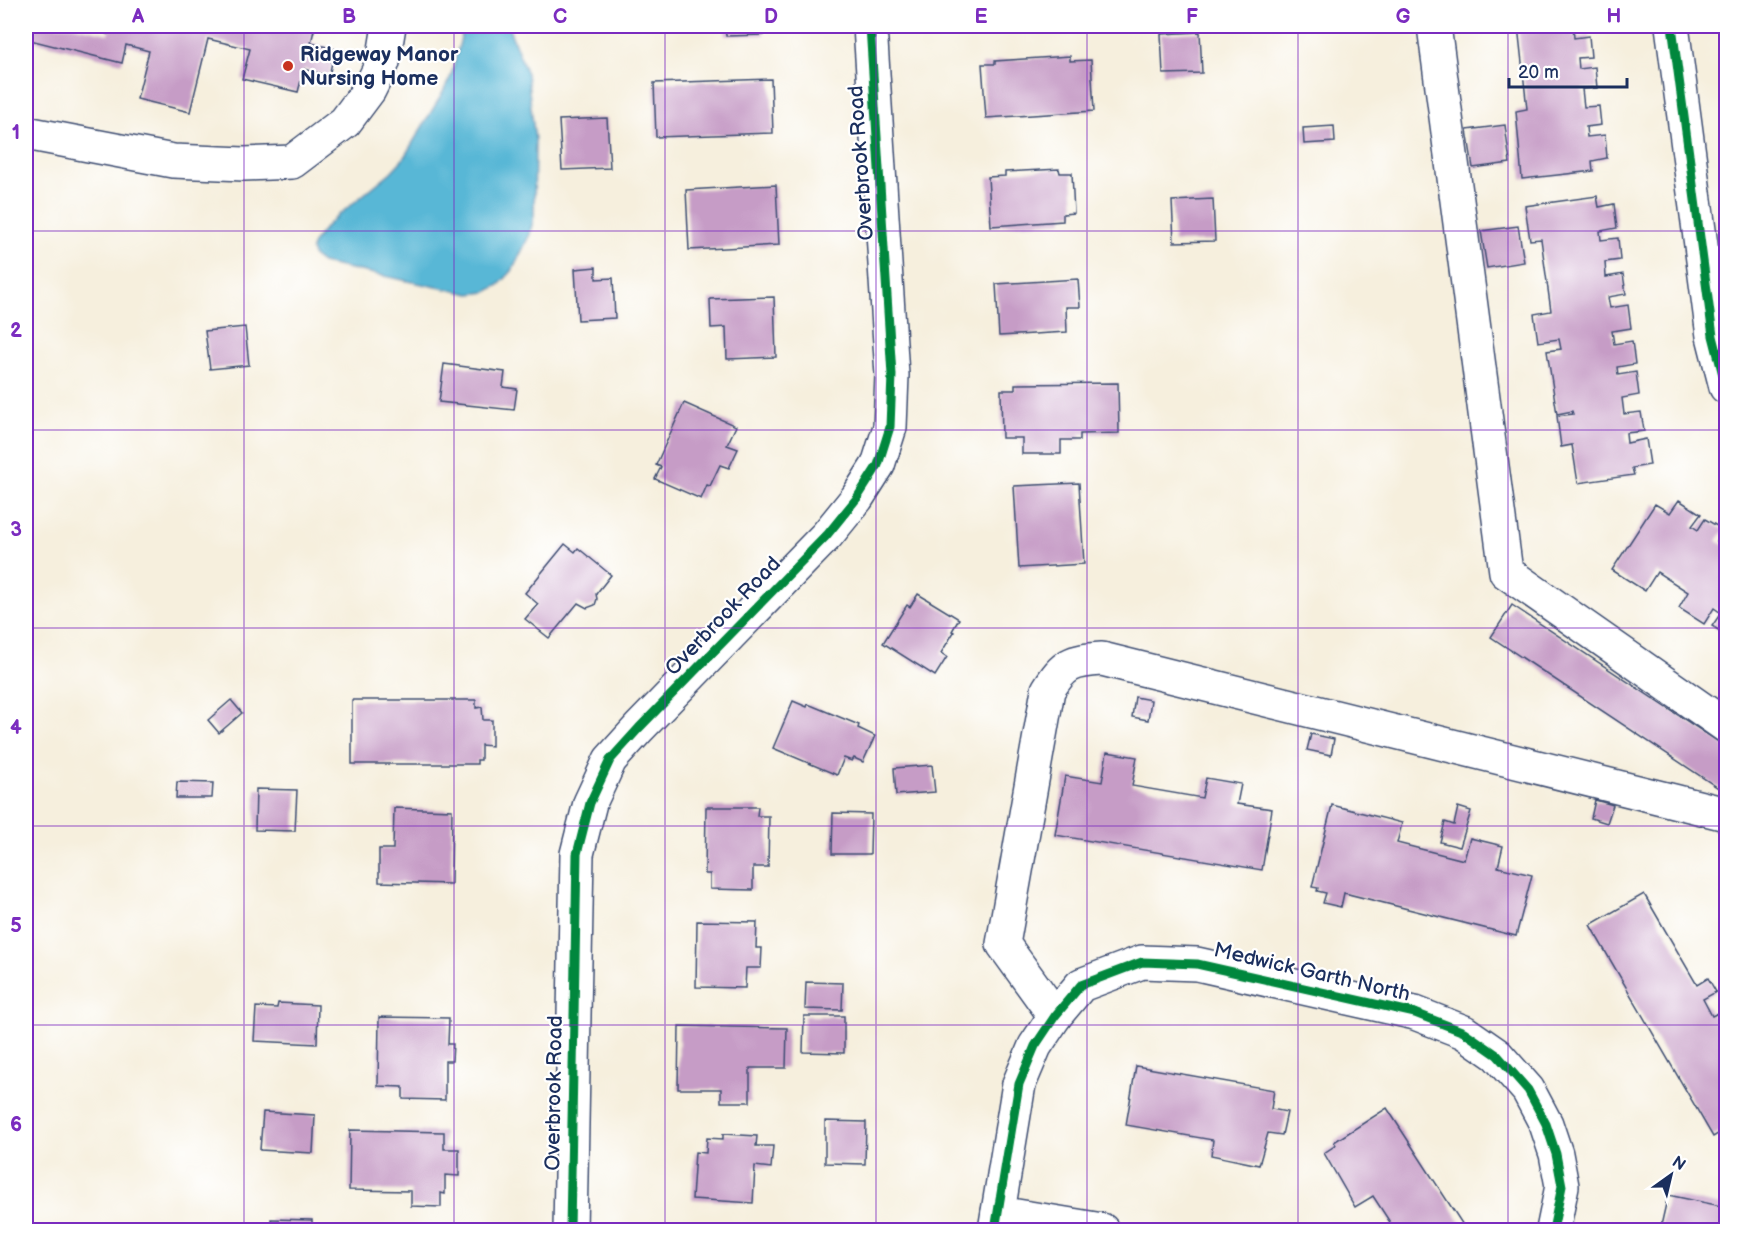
<svg xmlns="http://www.w3.org/2000/svg" width="1752" height="1256" font-family="'Balsamiq Sans',sans-serif">
  <style>
    .water { fill: #58b7d6; stroke: #3a739a; stroke-width: 1.5 }
    .building { fill: #c69cc6 }
    .lines { fill: none; stroke-linecap: round; stroke-linejoin: round }
    .minor-casing { stroke: #3c4c71; stroke-width: 36 }
    .minor { stroke: #fff; stroke-width: 33 }
    .cycleway-casing { stroke: #fff; stroke-width: 13 }
    .cycleway { stroke: #00873e; stroke-width: 9 }
    .grid { fill: none; stroke: #7b2cbf; stroke-width: 1.5; stroke-opacity: 0.55 }
    .poi-dot { fill: #c8321e; stroke: #fff; stroke-width: 2 }
    .labels { text-anchor: middle; dominant-baseline: central; stroke-width: 4.5; stroke-linejoin: round; paint-order: stroke }
    .poi-label { font-size: 21px; font-weight: bold; fill: #1b2f5e; stroke: #fff; text-anchor: start }
    .street-label { font-size: 21px; fill: #1b2f5e; stroke: #fff }
    .neatline { fill: none; stroke: #7b2cbf; stroke-width: 2 }
    .grid-label { font-size: 20px; text-anchor: middle; font-weight: bold; fill: #7b2cbf }
  </style>
  <rect width="100%" height="100%" fill="#fff"/>
  <filter id="ink" filterUnits="userSpaceOnUse"><feTurbulence type="fractalNoise" baseFrequency=".0167" numOctaves="2"/><feDisplacementMap in="SourceGraphic" scale="12" xChannelSelector="R" yChannelSelector="G"/><feConvolveMatrix kernelMatrix="1 2 1 2 8 2 1 2 1" color-interpolation-filters="sRGB"/></filter>
  <filter id="wash" filterUnits="userSpaceOnUse"><feTurbulence type="fractalNoise" baseFrequency=".008" numOctaves="4" result="noise"/><feDisplacementMap in="SourceGraphic" scale="24" xChannelSelector="R" yChannelSelector="G"/><feGaussianBlur stdDeviation="1.35" result="paint"/><feColorMatrix in="noise" values="0 0 0 0 0 0 0 0 0 0 0 0 0 0 0 0 0 1.4 0 .05"/><feComposite in="paint" operator="in"/></filter>
  <g filter="url(#wash)">
    <rect width="100%" height="100%" fill="#f6efdd"/>
    <path class="water" d="M464,26H508L527,74L535,140L534,216L530,234L512,271L499,285L486,292L470,294L322,263L314,257L311,250L313,243L328,224L391,172L403,159L442,94L451,76Z"/>
    <g id="blocks">
      <g class="building">
        <path d="M26,26H72L108,34L110,26H315L311,43L335,49L329,76L304,69L298,92L242,79L250,49L208,39L190,112L137,99L149,51L126,45L122,63L26,39Z"/>
        <path d="M725,26H763L764,35L726,36Z"/>
        <path d="M1454,26H1491V27L1455,31Z"/>
        <path d="M1518,26H1573L1574,38L1589,36L1591,57L1578,58L1579,69L1595,67L1597,88L1582,89L1584,107L1599,106L1601,125L1586,127L1587,137L1605,135L1607,158L1592,161L1593,171L1522,179L1516,111L1527,109Z"/>
        <path d="M1200,32L1202,73L1163,74L1161,34Z"/>
        <path d="M1070,56V61L1091,60L1094,111L986,118L982,64H995V61Z"/>
        <path d="M771,79L773,133L656,137L654,83Z"/>
        <path d="M607,118L610,168L562,170L559,120Z"/>
        <path d="M1505,125L1510,163L1473,168L1467,130Z"/>
        <path d="M1334,126L1335,142L1304,144L1303,128Z"/>
        <path d="M1059,169L1060,173H1072L1074,213L1063,214V221L991,226L988,177L1005,176V172Z"/>
        <path d="M776,185L779,245L689,250L686,190Z"/>
        <path d="M1597,196L1599,207L1614,204L1617,228L1600,231L1601,240L1618,238L1620,260L1605,262L1606,277L1623,274L1626,294L1608,297L1610,308L1628,305L1631,328L1612,331L1614,344L1632,341L1635,364L1617,367L1618,375L1636,372L1639,395L1622,398L1624,414L1641,412L1644,431L1626,433L1627,443L1646,439L1650,465L1632,468L1634,475L1578,483L1572,445L1561,447L1557,416L1573,414L1572,411L1557,414L1547,351L1561,349L1559,339L1538,342L1534,314L1551,311L1541,239L1530,240L1525,206Z"/>
        <path d="M1213,199L1215,241L1174,242L1172,201Z"/>
        <path d="M1518,226L1524,262L1487,268L1481,231Z"/>
        <path d="M596,267V279L613,278L615,318L578,320L575,269Z"/>
        <path d="M1078,279L1080,307H1066L1067,332L999,336L996,284Z"/>
        <path d="M774,297L776,357L727,359L726,327L711,328L710,299Z"/>
        <path d="M245,327L249,365L210,369L205,331Z"/>
        <path d="M444,364L505,372L503,387L517,389L514,410L439,402Z"/>
        <path d="M1118,383L1119,433L1080,434V440H1061V454H1022V438H1002L1001,390H1015V384Z"/>
        <path d="M684,403L736,426L727,445L738,449L729,468L720,465L710,486L707,485L701,499L655,479L661,467L656,465Z"/>
        <path d="M1079,483L1084,564L1019,568L1014,486Z"/>
        <path d="M1679,500L1701,514L1692,526L1698,530L1705,519L1724,530L1717,541L1726,546V635L1712,626L1721,613L1714,608L1704,624L1679,608L1688,592L1657,572L1645,591L1612,570L1655,504L1670,513Z"/>
        <path d="M565,544L575,552L578,548L611,575L596,594L597,599L595,605L587,608L578,603L549,638L525,619L538,604L525,593Z"/>
        <path d="M918,594L959,619L952,631L954,632L941,653L947,657L935,676L883,643L907,605L910,607Z"/>
        <path d="M1512,605L1726,747V793L1491,637Z"/>
        <path d="M1135,697L1151,700L1148,720L1132,717Z"/>
        <path d="M231,700L242,713L219,733L208,720Z"/>
        <path d="M352,700H476V708L482,707L483,720H492V746L481,745V760H477V764H352Z"/>
        <path d="M793,701L807,707L808,704L859,725L858,728L875,736L863,762L854,758L852,761L844,758L837,775L773,748Z"/>
        <path d="M1311,734L1334,739L1331,755L1307,750Z"/>
        <path d="M1107,752L1137,757L1132,786L1202,798L1206,778L1241,784L1237,804L1272,809L1262,870L1055,835L1065,776L1102,782Z"/>
        <path d="M932,765L935,792L896,795L894,768Z"/>
        <path d="M177,782L213,783L212,798H176Z"/>
        <path d="M256,789L297,790L295,831L255,830Z"/>
        <path d="M1595,800L1613,805L1607,823L1591,818Z"/>
        <path d="M1332,805L1402,823L1397,843L1464,860L1470,838L1503,846L1498,867L1532,875L1516,936L1344,893L1341,907L1323,903L1326,893L1317,891L1318,888L1312,887Z"/>
        <path d="M706,807H758L757,816H769L768,867H753V890L710,889V874H705Z"/>
        <path d="M1458,807L1471,811L1460,847L1440,842L1445,822L1454,825Z"/>
        <path d="M394,808L452,810L451,884L379,882V849H393Z"/>
        <path d="M833,813L871,814L870,854H832Z"/>
        <path d="M1644,894L1697,985L1708,978L1716,992L1703,999L1712,1016L1720,1012L1726,1023L1719,1029L1726,1042V1129L1713,1137L1590,925Z"/>
        <path d="M697,921L757,922L756,948H762L761,968H746L745,988L696,987Z"/>
        <path d="M806,982L843,983L842,1010L805,1009Z"/>
        <path d="M278,1003L318,1005L317,1044L254,1041L256,1007L277,1008Z"/>
        <path d="M804,1016H844V1053L803,1052Z"/>
        <path d="M379,1017L449,1018L448,1044H453L452,1061H445V1100L403,1099V1087L378,1086Z"/>
        <path d="M679,1026L787,1028L786,1068H750V1102H721V1089H678Z"/>
        <path d="M1136,1066L1274,1090L1271,1109L1287,1112L1282,1135L1268,1133L1259,1165L1211,1155L1213,1140L1126,1125Z"/>
        <path d="M1387,1108L1463,1225L1456,1230H1395L1373,1196L1355,1207L1324,1153L1336,1145L1334,1142Z"/>
        <path d="M263,1112L315,1115L313,1153L260,1150Z"/>
        <path d="M825,1121L866,1122L865,1164L825,1163Z"/>
        <path d="M350,1130L444,1132V1149H459V1176L445,1175V1194L441,1193V1207L411,1206V1191L349,1190Z"/>
        <path d="M723,1134L757,1136L756,1146H773L771,1168L755,1166L753,1203L692,1199L695,1152L706,1153L707,1138L723,1139Z"/>
        <path d="M1668,1195L1726,1207L1723,1230H1660Z"/>
        <path d="M271,1219L312,1220V1230H271Z"/>
      </g>
    </g>
  </g>
  <g filter="url(#ink)">
    <use href="#blocks" fill-opacity="0" stroke="#3c4c71" stroke-width="1.5"/>
    <g class="lines">
      <defs>
        <g id="minor">
          <path d="M1434,26L1506,572L1726,726"/>
          <path d="M1672,26L1713,336L1726,387"/>
          <path d="M26,133L173,161L244,164L292,162L345,122L369,90L383,62L389,26"/>
          <path d="M1055,1016L1003,944L1048,690C1064,664 1071,661 1102,659L1726,814"/>
          <path d="M998,1213L1102,1230"/>
          <path d="M570,1230L577,854L590,803L610,760L639,728L827,535L857,498L878,465L890,427L892,375L870,26"/>
          <path d="M995,1230L1019,1084L1035,1046L1055,1016L1081,985L1142,962L1197,964L1415,1013L1464,1032L1497,1055L1528,1090L1546,1124L1556,1154L1562,1186L1553,1230"/>
        </g>
      </defs>
      <use href="#minor" class="minor-casing"/>
      <use href="#minor" class="minor"/>
      <defs>
        <g id="cycleway">
          <path d="M1672,26L1713,336L1726,387"/>
          <path d="M570,1230L577,854L590,803L610,760L639,728L827,535L857,498L878,465L890,427L892,375L870,26"/>
          <path d="M995,1230L1019,1084L1035,1046L1055,1016L1081,985L1142,962L1197,964L1415,1013L1464,1032L1497,1055L1528,1090L1546,1124L1556,1154L1562,1186L1553,1230"/>
        </g>
      </defs>
      <use href="#cycleway" class="cycleway-casing"/>
      <use href="#cycleway" class="cycleway"/>
    </g>
  </g>
  <path class="grid" d="M244,26V1230M454,26V1230M665,26V1230M876,26V1230M1087,26V1230M1298,26V1230M1508,26V1230M26,231H1726M26,430H1726M26,628H1726M26,826H1726M26,1025H1726"/>
  <circle class="poi-dot" cx="288" cy="66" r="6"/>
  <g class="labels">
    <g class="poi-label">
      <text x="300" y="54">Ridgeway Manor<tspan x="300" dy="24">Nursing Home</tspan></text>
    </g>
    <g class="street-label">
      <text transform="translate(861 163) rotate(-94)">Overbrook Road</text>
      <text transform="translate(723 616) rotate(-46)">Overbrook Road</text>
      <text transform="translate(1312 972) rotate(13)">Medwick Garth North</text>
      <text transform="translate(554 1093) rotate(-89)">Overbrook Road</text>
    </g>
  </g>
  <rect width="1752" height="1256" fill="none" stroke="#fff" stroke-width="66"/>
  <g transform="translate(1671 1175) rotate(34)" stroke="#ffffff" stroke-width="4.5" paint-order="stroke">
  <path d="M0-4.5L10 22L0 15L-10 22Z" fill="#1b2f5e"/>
  <text y="-9" font-size="16" font-weight="bold" text-anchor="middle" fill="#1b2f5e">N</text>
  </g>
  <path d="M1509 78v9h118v-9" fill="none" stroke="#1b2f5e" stroke-width="3"/>
  <text x="1518" y="78" font-size="18" fill="#1b2f5e" stroke="#ffffff" stroke-width="4.5" paint-order="stroke">20 m</text>
  <rect x="33" y="33" width="1686" height="1190" class="neatline"/>
  <g class="grid-label">
    <text x="138" y="23">A</text>
    <text x="349" y="23">B</text>
    <text x="560" y="23">C</text>
    <text x="771" y="23">D</text>
    <text x="981" y="23">E</text>
    <text x="1192" y="23">F</text>
    <text x="1403" y="23">G</text>
    <text x="1614" y="23">H</text>
    <text x="16" y="139">1</text>
    <text x="16" y="337">2</text>
    <text x="16" y="536">3</text>
    <text x="16" y="734">4</text>
    <text x="16" y="932">5</text>
    <text x="16" y="1131">6</text>
  </g>
</svg>
